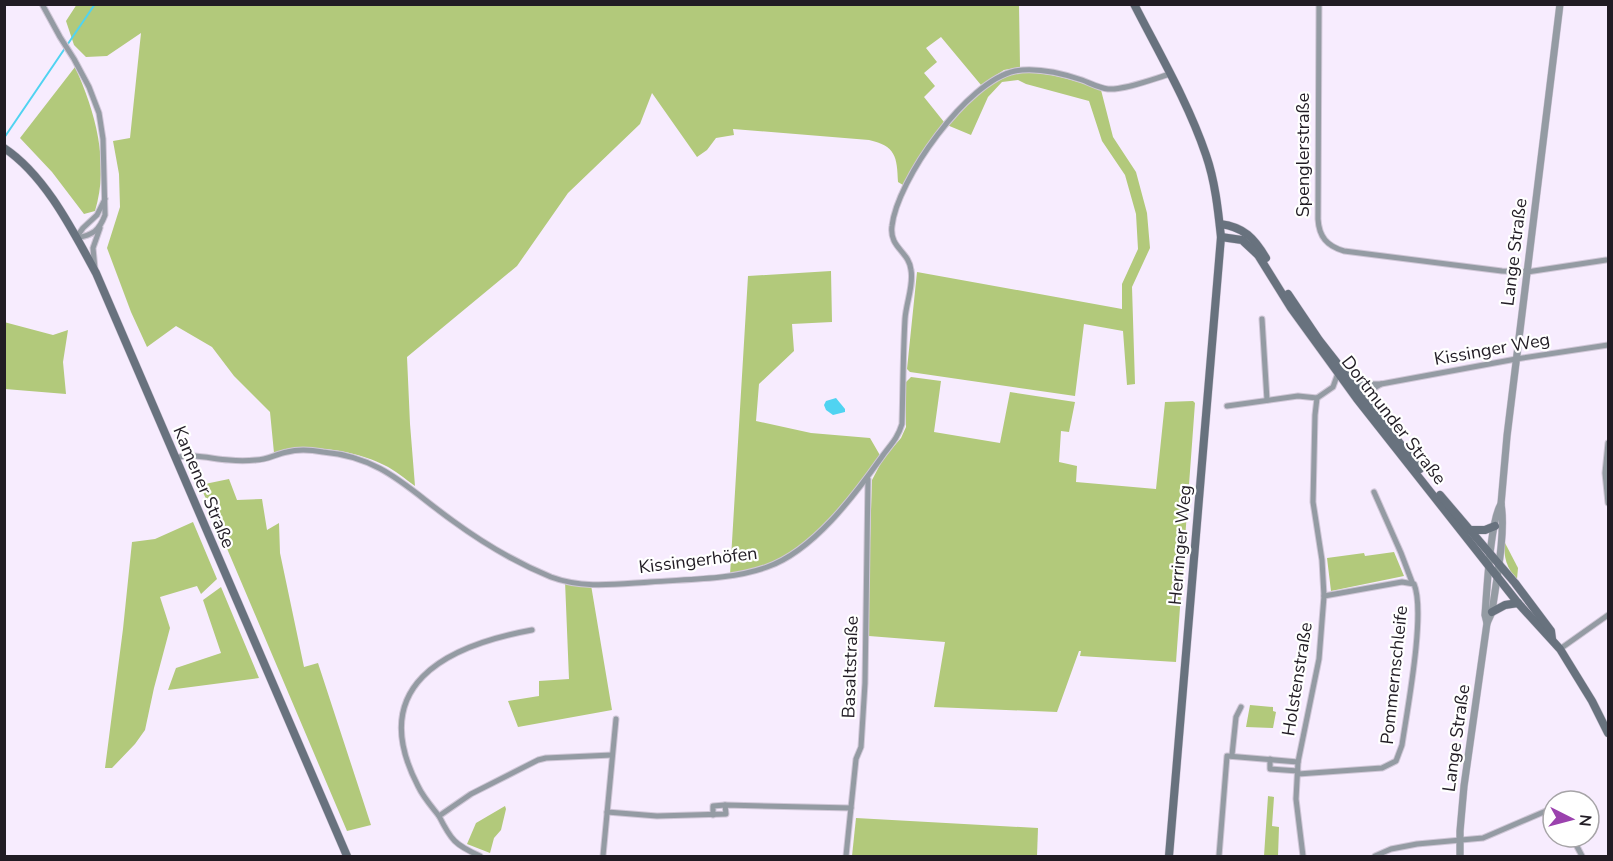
<svg xmlns="http://www.w3.org/2000/svg" width="1613" height="861" font-family="'Nunito Sans',sans-serif">
  <style>
    .green { fill: #b2c97b }
    .water { fill: #50d3f1 }
    .lines { fill: none; stroke-linecap: round; stroke-linejoin: round }
    .stream { stroke: #50d3f1; stroke-width: 2 }
    .minor-casing { stroke: #d0c7d7; stroke-width: 7 }
    .tertiary-casing { stroke: #d0c7d7; stroke-width: 8 }
    .secondary-casing { stroke: #d0c7d7; stroke-width: 9 }
    .minor { stroke: #949ba3; stroke-width: 5 }
    .tertiary { stroke: #949ba3; stroke-width: 7 }
    .secondary { stroke: #68727e; stroke-width: 8 }
    .labels { text-anchor: middle; dominant-baseline: central; stroke-width: 4.5; stroke-linejoin: round; paint-order: stroke }
    .street-label { font-size: 18px; fill: #211c24; stroke: #fff }
  </style>
  <rect width="100%" height="100%" fill="#f7ecfe"/>
  <g class="green">
    <path d="M77,4L1019,5L1020,67L1004,70L981,85L941,37L926,48L937,62L924,73L935,86L924,97L944,122L903,185L898,182C897,157 896,146 869,140L733,129L734,135L716,138L707,150L697,157L652,93L640,124L568,193L517,266L407,357L410,424L415,486C405,479 395,470 384,465C357,451 303,442 274,453L270,412L234,376L212,347L176,326L147,347L131,312L107,248L120,207L119,174L113,141L130,138L141,33L107,56L86,57L74,45L66,21Z"/>
    <path d="M75,67C95,111 110,163 95,211L84,214L52,172L20,138Z"/>
    <path d="M1021,72C1047,72 1076,80 1101,90L1113,137L1136,172L1147,213L1150,248L1132,287L1135,384L1127,385L1123,331L1084,324L1075,396L910,372L907,369L917,272L1122,309V284L1138,249L1136,214L1125,175L1102,141L1089,101L1026,84L1018,80L1002,82L988,97L971,135L947,125C969,103 989,79 1021,72Z"/>
    <path d="M831,271L832,322L792,324L794,351L759,384L756,421L811,433L870,438L881,457C863,486 810,548 779,562C764,569 745,571 730,575L748,276Z"/>
    <path d="M4,322L53,335L68,330L63,362L66,394L5,389Z"/>
    <path d="M911,377L941,381L934,432L1000,443L1010,392L1075,402L1069,432L1061,431L1059,462L1077,466L1076,482L1156,489L1165,402L1193,401L1195,403L1176,662L1080,656L1081,651H1079L1057,712L934,707L945,642L869,636V571L872,480L883,459L901,438L906,427L905,383Z"/>
    <path d="M229,479L237,500L262,499L267,530L279,523L280,553L304,667L318,663L371,825L347,831L200,485Z"/>
    <path d="M193,522L217,579L201,594L197,586L160,597L170,628L154,688L145,730L135,744L112,768H105L123,629L132,542L155,539Z"/>
    <path d="M1504,541L1518,568L1517,579C1506,568 1504,557 1504,541Z"/>
    <path d="M1394,552L1404,576L1331,591L1327,558L1364,553L1365,556Z"/>
    <path d="M565,581L591,585L612,710L518,727L508,701L539,696V681L569,679Z"/>
    <path d="M221,587L259,678L168,690L176,668L221,653L203,600Z"/>
    <path d="M1250,705L1273,707V711L1276,712L1273,728L1246,727Z"/>
    <path d="M1268,796L1274,797L1272,826L1279,827L1278,856H1264Z"/>
    <path d="M505,806L506,809L501,830L494,838L490,853L467,844L476,823Z"/>
    <path d="M856,818L1038,828L1037,856H852Z"/>
  </g>
  <path class="water" d="M836,398L845,409V412L833,415L826,410L824,405L826,401Z"/>
  <g class="lines">
    <path class="stream" d="M4,138L95,4"/>
    <defs>
      <g id="minor">
        <path d="M42,4L60,37L74,59L89,87L99,113L103,139L105,215C99,231 93,235 76,238"/>
        <path d="M1319,4L1318,219C1319,237 1327,246 1344,251L1502,271L1527,272L1606,260"/>
        <path d="M76,238L83,228L97,215L105,199"/>
        <path d="M95,269L93,248L100,228"/>
        <path d="M1262,319L1267,400"/>
        <path d="M1353,387L1364,384H1381L1516,359L1608,345"/>
        <path d="M1362,396L1381,384"/>
        <path d="M1227,406L1298,396L1317,398L1333,387L1338,373"/>
        <path d="M1608,443L1605,473L1608,503"/>
        <path d="M175,458C192,453 212,459 229,460C238,461 247,461 256,460C267,460 276,454 287,452C298,449 312,450 323,452C382,457 408,489 453,521C483,543 517,563 551,577C583,589 617,584 650,582C689,579 731,580 767,567C813,551 854,496 881,458C890,445 897,440 902,424C903,389 903,354 905,319C906,303 914,285 911,270C909,251 889,248 892,226C897,180 967,81 1015,71C1037,67 1061,73 1082,80C1090,83 1099,88 1108,89C1125,90 1153,79 1170,74"/>
        <path d="M1374,492L1401,553L1412,582"/>
        <path d="M1560,649L1608,615"/>
        <path d="M1232,755L1236,717L1241,707"/>
        <path d="M1270,759V769L1298,771"/>
        <path d="M1298,774L1382,768L1396,761L1402,745C1407,711 1426,612 1414,584L1402,582L1324,596"/>
        <path d="M607,812L657,816L726,814L725,805L851,808"/>
        <path d="M713,815V806L725,805"/>
        <path d="M439,816C432,807 423,797 418,786C366,686 445,646 532,630"/>
        <path d="M1572,837L1582,856"/>
        <path d="M480,856C455,845 451,840 439,816L471,794L538,760L546,758L612,755"/>
        <path d="M603,856L616,719"/>
        <path d="M846,856L856,759L861,747L865,683L868,479"/>
        <path d="M1219,856L1227,756L1298,762"/>
        <path d="M1303,856L1296,799L1298,762L1319,659L1324,596L1322,560L1313,502L1315,415L1317,398"/>
        <path d="M1375,856L1391,849L1417,844L1483,838L1553,808"/>
      </g>
      <g id="tertiary">
        <path d="M1487,623L1485,615C1487,591 1490,522 1501,504"/>
        <path d="M1460,856V831L1464,786L1487,623L1492,612C1496,582 1506,533 1501,504L1507,436L1560,4"/>
      </g>
      <g id="secondary">
        <path d="M1134,4C1159,53 1188,102 1206,155C1215,181 1218,209 1221,237L1169,856"/>
        <path d="M4,148C45,175 73,231 96,273L347,856"/>
        <path d="M1220,224C1244,227 1254,238 1266,258"/>
        <path d="M1221,237L1242,240L1258,255L1291,308L1357,399L1518,603L1560,649L1592,701L1608,733"/>
        <path d="M1288,294L1319,340L1420,469"/>
        <path d="M1440,495L1515,583L1551,631L1552,639"/>
        <path d="M1471,530H1485L1495,526"/>
        <path d="M1492,612L1505,605L1518,603"/>
      </g>
    </defs>
    <use href="#minor" class="minor-casing"/>
    <use href="#tertiary" class="tertiary-casing"/>
    <use href="#secondary" class="secondary-casing"/>
    <use href="#minor" class="minor"/>
    <use href="#tertiary" class="tertiary"/>
    <use href="#secondary" class="secondary"/>
  </g>
  <g class="labels">
    <g class="street-label">
      <text transform="translate(1303 155) rotate(-90)">Spenglerstraße</text>
      <text transform="translate(1514 252) rotate(-83)">Lange Straße</text>
      <text transform="translate(1492 349) rotate(-10)">Kissinger Weg</text>
      <text transform="translate(1394 420) rotate(52)">Dortmunder Straße</text>
      <text transform="translate(204 487) rotate(67)">Kamener Straße</text>
      <text transform="translate(1180 545) rotate(-85)">Herringer Weg</text>
      <text transform="translate(698 560) rotate(-7)">Kissingerhöfen</text>
      <text transform="translate(850 667) rotate(-88)">Basaltstraße</text>
      <text transform="translate(1394 675) rotate(-84)">Pommernschleife</text>
      <text transform="translate(1297 679) rotate(-81)">Holstenstraße</text>
      <text transform="translate(1456 738) rotate(-82)">Lange Straße</text>
    </g>
  </g>
  <rect width="1613" height="861" fill="none" stroke="#211c24" stroke-width="12"/>
  <g transform="translate(1571 819) rotate(96)"><circle r="28" fill="#ffffff" stroke="#a6a4a7" stroke-width="1.5"/>
  <path d="M0-4.5L10 22L0 15L-10 22Z" fill="#9b42ae"/>
  <text y="-9" font-size="16" font-weight="bold" text-anchor="middle" fill="#211c24">N</text>
  </g>
</svg>
